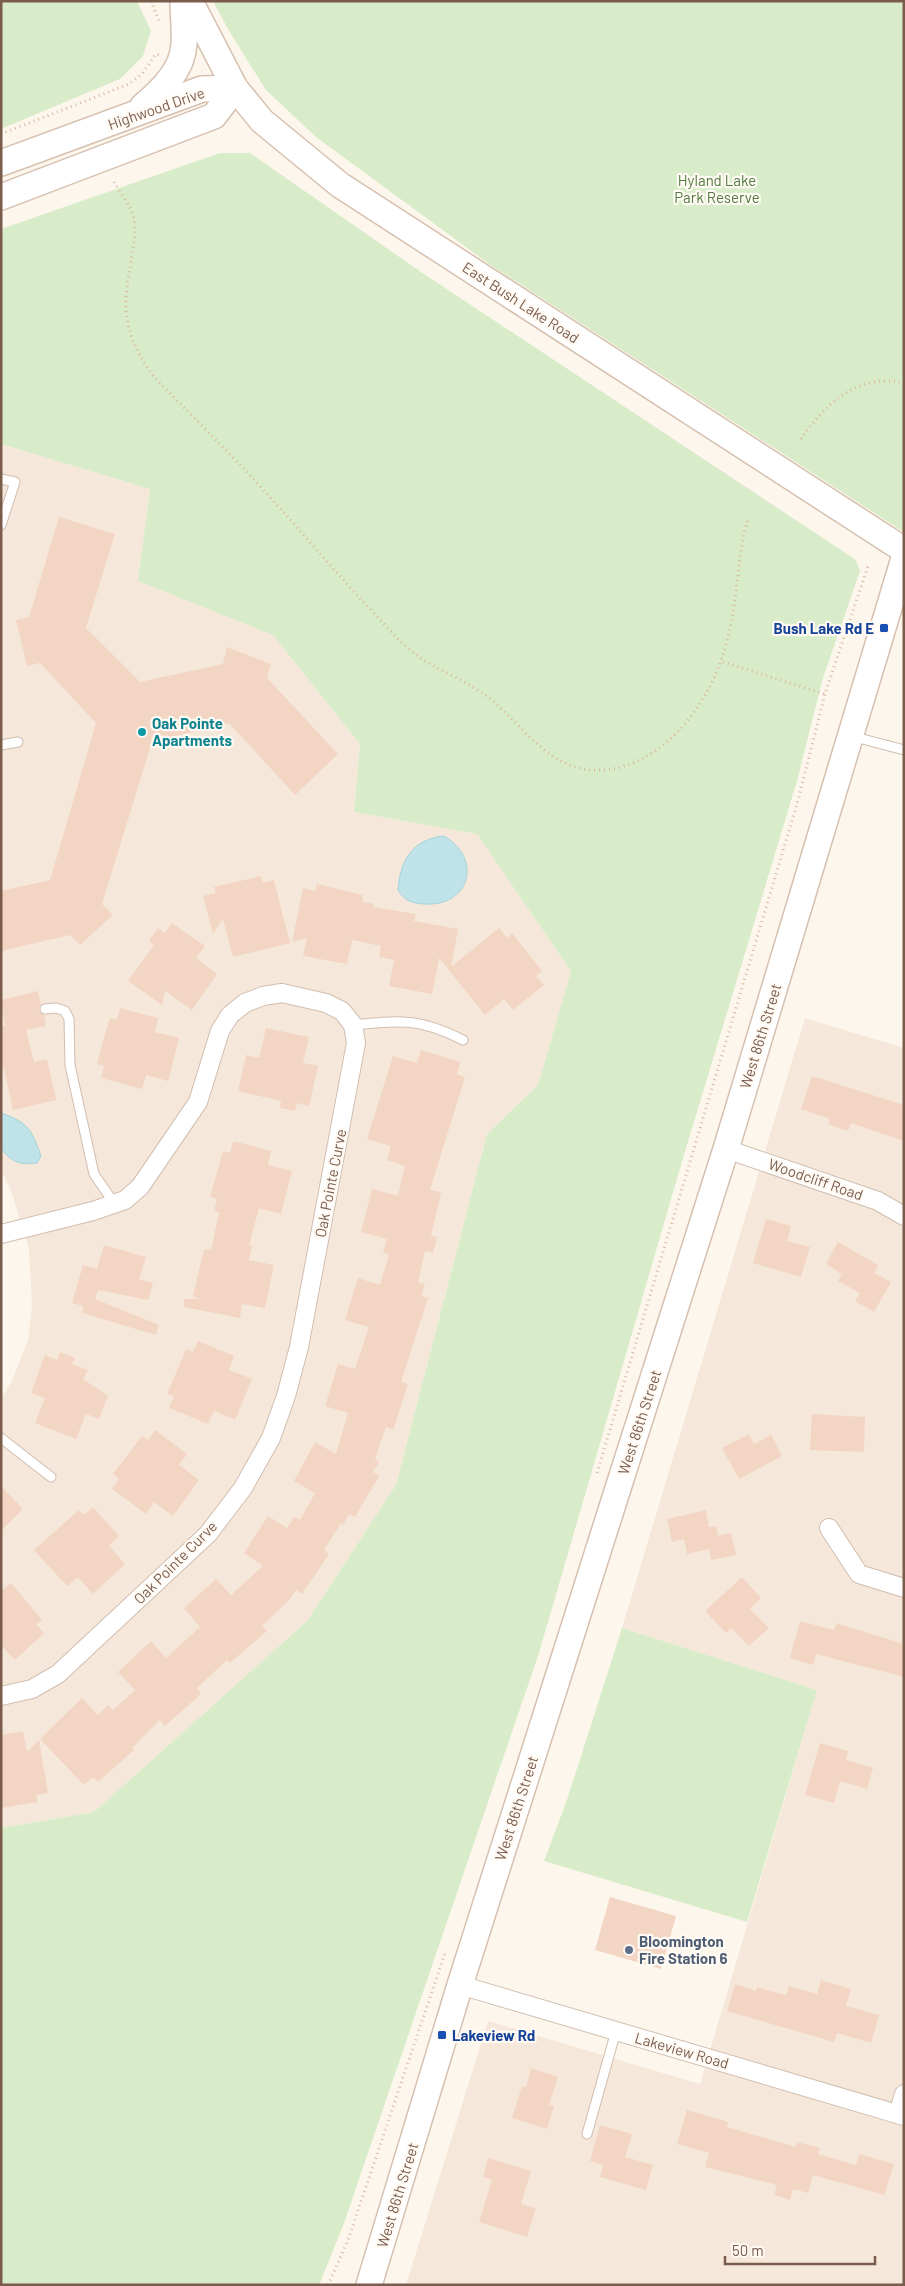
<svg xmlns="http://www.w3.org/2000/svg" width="905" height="2286" font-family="Barlow,sans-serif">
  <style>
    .residential { fill: #f5e8da }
    .green { fill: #d8ecc9 }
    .water { fill: #bfe3e8; stroke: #a5d3da }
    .building { fill: #f3d5c3 }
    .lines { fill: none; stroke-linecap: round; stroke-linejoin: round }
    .lane-casing { stroke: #d1beb0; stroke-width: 11 }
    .street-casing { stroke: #d1beb0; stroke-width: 20 }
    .secondary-casing { stroke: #d6c0b0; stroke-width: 28 }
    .path { stroke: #d9b8a5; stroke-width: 3; stroke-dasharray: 1 4; stroke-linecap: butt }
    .lane { stroke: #fff; stroke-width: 9 }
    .street { stroke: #fff; stroke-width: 18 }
    .secondary { stroke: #fff; stroke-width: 25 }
    .transit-dot { fill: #1a4fb4; stroke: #fffaf3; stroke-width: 2 }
    .culture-dot { fill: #0f9aa8; stroke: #fffaf3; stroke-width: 2 }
    .service-dot { fill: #5c6f8a; stroke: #fffaf3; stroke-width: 2 }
    .labels { text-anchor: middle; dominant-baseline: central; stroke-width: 4.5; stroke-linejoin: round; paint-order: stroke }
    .street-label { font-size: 15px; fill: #7a5c4d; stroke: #fffaf3 }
    .park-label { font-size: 15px; fill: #537a41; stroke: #fffaf3 }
    .transit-label { font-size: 15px; font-weight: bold; fill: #164399; stroke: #fffaf3; text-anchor: end }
    .culture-label { font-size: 15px; font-weight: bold; fill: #0d838f; stroke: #fffaf3; text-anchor: start }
    .service-label { font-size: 15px; font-weight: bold; fill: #4e5e75; stroke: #fffaf3; text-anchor: start }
  </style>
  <rect width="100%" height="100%" fill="#fdf6ec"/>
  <g class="residential">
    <path d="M1,444L150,489L138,581L273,635L360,744L354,812L477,834L571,971L538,1085L487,1134L396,1485L307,1621L94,1812L1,1828V1399L12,1381L28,1340L32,1305L29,1249L11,1190L1,1170Z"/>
    <path d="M805,1018L904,1048V2285H406L488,2021L700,2084L817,1690L622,1628Z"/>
  </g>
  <g class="green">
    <path d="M1,1H137L151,31L143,56L120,79L1,129Z"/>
    <path d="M213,1H904V532L489,264L316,137L266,90L229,31Z"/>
    <path d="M220,153H250L421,272L856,560L860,571L822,681L797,781L681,1165L539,1653L343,2226L319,2285H1V1828L94,1812L307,1621L396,1485L487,1134L538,1085L571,971L477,834L354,812L360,744L273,635L138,581L150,489L1,444V229Z"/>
    <path d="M622,1628L817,1690L747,1922L544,1861L567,1800Z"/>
  </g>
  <g class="water">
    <path d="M444,836C483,859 470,907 424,904C411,903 405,901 398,890C400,860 413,839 444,836Z"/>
    <path d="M1,1113C29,1123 31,1129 41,1156L37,1163C20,1165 13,1163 1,1149Z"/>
  </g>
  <g class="building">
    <path d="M59,517L115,534L86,628L140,682L223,664L227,647L271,664L267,678L338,754L295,795L229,723L152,742L102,904L113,915L80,945L70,935L1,951V891L50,880L96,723L40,663L27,666L16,620L29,617Z"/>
    <path d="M261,876L263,883L274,880L290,943L233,957L223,919L213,934L203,896L216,893L214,887Z"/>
    <path d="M317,884L363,895L362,902L374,904L373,907L416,914L414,921L458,929L451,967L499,928L507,938L512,933L542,971L536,976L544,985L513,1010L504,999L485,1015L439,958L432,994L389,986L394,960L379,957L381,946L352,940L347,964L303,956L307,938L292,942L303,888L315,891Z"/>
    <path d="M172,923L205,946L196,958L217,974L192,1010L165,991L162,1005L128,981L154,945L149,941L158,928L165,933Z"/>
    <path d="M38,991L41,1004L39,1010L44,1015L46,1026L26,1030L34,1062L47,1059L56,1100L13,1110L4,1068L1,1069V1027L5,1026L1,1000Z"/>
    <path d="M120,1008L158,1018L155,1032L179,1038L168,1081L146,1075L142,1089L101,1078L104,1066L97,1064L101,1048L110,1018L117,1020Z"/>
    <path d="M266,1028L309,1037L303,1063L318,1066L309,1106L297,1103L295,1111L280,1108L281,1101L238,1091L246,1055L259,1058Z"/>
    <path d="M421,1050L460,1062L457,1074L465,1077L430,1190L441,1192L431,1236L437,1237L433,1253L425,1251L418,1282L425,1284L421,1296L428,1298L401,1382L408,1384L403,1400L393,1430L386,1427L375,1459L379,1462L373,1472L379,1476L355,1517L349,1514L343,1525L341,1523L324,1550L329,1554L302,1594L296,1590L291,1598L262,1626L267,1631L230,1663L227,1660L197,1688L201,1694L165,1726L160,1720L132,1748L134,1750L98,1782L93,1777L84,1785L40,1739L82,1698L98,1715L108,1705L113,1710L135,1690L118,1672L151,1641L166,1658L200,1627L184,1608L216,1579L231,1595L263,1566L244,1553L268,1516L287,1528L294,1517L300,1520L315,1493L294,1481L315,1442L336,1454L348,1413L325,1406L338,1364L355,1369L369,1327L345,1320L358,1278L380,1285L389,1254L383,1253L387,1239L361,1232L372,1189L398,1196L405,1166L387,1160L391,1146L367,1139L393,1056L417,1063Z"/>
    <path d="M812,1076L904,1105V1141L851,1123L848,1131L828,1124L830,1119L801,1109Z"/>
    <path d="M233,1141L271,1151L268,1165L292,1171L281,1214L259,1208L249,1246H252L249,1260L274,1265L265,1308L242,1304L240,1318L184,1307V1299H200L193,1296L197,1279L204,1249L211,1250L219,1212L214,1211L217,1199L210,1197L223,1151L230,1153Z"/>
    <path d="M766,1219L791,1226L787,1241L810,1247L801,1277L753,1263Z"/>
    <path d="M838,1242L878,1265L874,1273L891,1282L874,1312L855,1301L860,1293L838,1281L842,1274L826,1264Z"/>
    <path d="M104,1245L146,1257L139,1279L153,1283L148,1300L98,1290L95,1299L159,1325L156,1335L82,1313L83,1306L72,1303L83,1265L97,1269Z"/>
    <path d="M198,1341L234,1356L229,1370L252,1379L235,1420L214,1411L208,1424L169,1408L174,1396L167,1394L174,1378L186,1349L193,1352Z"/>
    <path d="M60,1352L75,1358L72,1364L88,1370L83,1379L108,1396L99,1419L86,1414L76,1439L35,1423L45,1398L31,1393L45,1355L57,1360Z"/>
    <path d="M812,1414L865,1417L864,1452L810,1450Z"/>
    <path d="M155,1430L187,1454L179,1465L199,1480L173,1516L154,1502L146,1514L112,1489L119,1479L113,1474L123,1461L142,1436L148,1440Z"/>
    <path d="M749,1434L754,1444L771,1435L782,1456L739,1479L722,1448Z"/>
    <path d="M1,1486L23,1509L1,1531Z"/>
    <path d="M93,1507L119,1536L109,1546L125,1564L93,1594L78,1577L67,1586L34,1550L79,1510L84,1515Z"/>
    <path d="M706,1510L709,1527L716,1526L718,1536L731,1533L736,1555L711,1560L709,1549L687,1554L684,1539L672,1542L667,1519Z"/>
    <path d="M742,1577L761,1598L750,1609L769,1628L749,1646L731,1628L726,1633L705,1611Z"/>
    <path d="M11,1583L42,1620L36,1624L44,1633L15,1660L1,1645V1591Z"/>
    <path d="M800,1621L834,1630L836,1623L904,1644V1677L816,1654L813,1665L790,1658Z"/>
    <path d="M23,1731L27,1752L39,1740L48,1793L36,1795L38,1802L1,1808V1735Z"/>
    <path d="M820,1743L848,1751L846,1760L873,1768L867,1789L840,1781L834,1803L805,1795Z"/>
    <path d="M610,1897L676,1916L661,1969L595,1950Z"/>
    <path d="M821,1980L851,1989L846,2006L879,2015L871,2043L837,2033L834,2042L727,2011L735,1984L756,1991L757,1987L786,1995L789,1986L817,1994Z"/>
    <path d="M531,2068L558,2077L549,2105L554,2106L547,2129L512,2118L522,2086L526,2087Z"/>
    <path d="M687,2110L728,2122L727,2127L796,2147L797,2142L820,2148L818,2154L856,2165L859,2154L894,2164L884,2195L813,2175L808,2193L793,2189L790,2200L774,2195L777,2185L705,2167L709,2153L677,2144Z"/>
    <path d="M600,2125L632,2134L625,2157L653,2165L646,2190L600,2177L603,2165L590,2161Z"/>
    <path d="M488,2158L531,2171L521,2204L536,2208L527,2237L479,2222L492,2180L483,2177Z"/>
  </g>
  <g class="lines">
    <defs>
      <g id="lane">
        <path d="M1,479L15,482L1,525"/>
        <path d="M851,736L904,750"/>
        <path d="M1,745L18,742"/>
        <path d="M45,1009L56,1008L65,1011L69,1019L70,1065L94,1174L114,1203"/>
        <path d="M353,1025C399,1020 420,1018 463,1040"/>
        <path d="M1,1438L51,1477"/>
        <path d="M587,2134L616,2031"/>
      </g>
      <g id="street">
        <path d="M726,1149L878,1201L904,1216"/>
        <path d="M1,1234L93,1211L125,1200L140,1187L198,1102L220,1031L230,1015L245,1003L263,996L282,993L326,1003L342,1011L353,1025L356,1043L299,1347L286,1396L271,1438L243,1488L208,1534L58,1674L32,1689L1,1696"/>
        <path d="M829,1528L859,1574L904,1588"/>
        <path d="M460,1985L904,2116"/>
        <path d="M898,2114L904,2094"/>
      </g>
      <g id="secondary">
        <path d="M190,1L235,88L262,121L340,185L904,550"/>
        <path d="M143,106C161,91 183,70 184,44C185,30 183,15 183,1"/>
        <path d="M1,163L202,89L235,88"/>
        <path d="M1,197L214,116L235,88"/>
        <path d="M369,2285L460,1985L726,1149L904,558"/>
      </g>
    </defs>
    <use href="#lane" class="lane-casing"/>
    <use href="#street" class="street-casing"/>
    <use href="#secondary" class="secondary-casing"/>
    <g class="path">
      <path d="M151,1L160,24"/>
      <path d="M1,134L129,84L142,74L156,54L160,55"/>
      <path d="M114,182C121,194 131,205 134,219C136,229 134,243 132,253C131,265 128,276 127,288C122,322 134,350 154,377C195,419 237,460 276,504C309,540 340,578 375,614C386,626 397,639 410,650C434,670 465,679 489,698C517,720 540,756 575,767C618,780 662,753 688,720C721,678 731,636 737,583C740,562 741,539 748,520"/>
      <path d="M801,439C824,405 859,372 904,383"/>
      <path d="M723,662L825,694"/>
      <path d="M597,1473L797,804L825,694L868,566"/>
      <path d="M328,2285L348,2240L445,1953"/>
    </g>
    <use href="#lane" class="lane"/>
    <use href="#street" class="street"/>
    <use href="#secondary" class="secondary"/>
  </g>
  <g class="transit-dot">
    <rect x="879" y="623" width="10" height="10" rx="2.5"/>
    <rect x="437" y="2030" width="10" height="10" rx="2.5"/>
  </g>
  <circle class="culture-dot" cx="142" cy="732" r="5"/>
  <circle class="service-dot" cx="629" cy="1950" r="5"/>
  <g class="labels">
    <g class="street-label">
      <text transform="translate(156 108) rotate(-19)">Highwood Drive</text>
      <text transform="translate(521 302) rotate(33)">East Bush Lake Road</text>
      <text transform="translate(760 1036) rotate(-73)">West 86th Street</text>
      <text transform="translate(816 1179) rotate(19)">Woodcliff Road</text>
      <text transform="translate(330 1183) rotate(-79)">Oak Pointe Curve</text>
      <text transform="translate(639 1422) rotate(-72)">West 86th Street</text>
      <text transform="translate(175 1562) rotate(-45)">Oak Pointe Curve</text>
      <text transform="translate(516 1808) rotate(-72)">West 86th Street</text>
      <text transform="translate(682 2050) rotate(16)">Lakeview Road</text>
      <text transform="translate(397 2195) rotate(-73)">West 86th Street</text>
    </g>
    <g class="park-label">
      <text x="717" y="180">Hyland Lake<tspan x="717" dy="17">Park Reserve</tspan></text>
    </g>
    <g class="transit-label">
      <text x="874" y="628">Bush Lake Rd E</text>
      <text x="452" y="2035" text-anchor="start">Lakeview Rd</text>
    </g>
    <g class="culture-label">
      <text x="152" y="723">Oak Pointe<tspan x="152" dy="17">Apartments</tspan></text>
    </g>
    <g class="service-label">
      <text x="639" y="1941">Bloomington<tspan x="639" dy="17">Fire Station 6</tspan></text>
    </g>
  </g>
  <rect width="905" height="2286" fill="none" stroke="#7a5c4d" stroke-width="5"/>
  <path d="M725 2256v8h150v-8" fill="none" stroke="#7a5c4d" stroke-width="2.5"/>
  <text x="732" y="2256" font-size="15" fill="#7a5c4d" stroke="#fffaf3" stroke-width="4" paint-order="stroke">50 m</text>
</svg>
